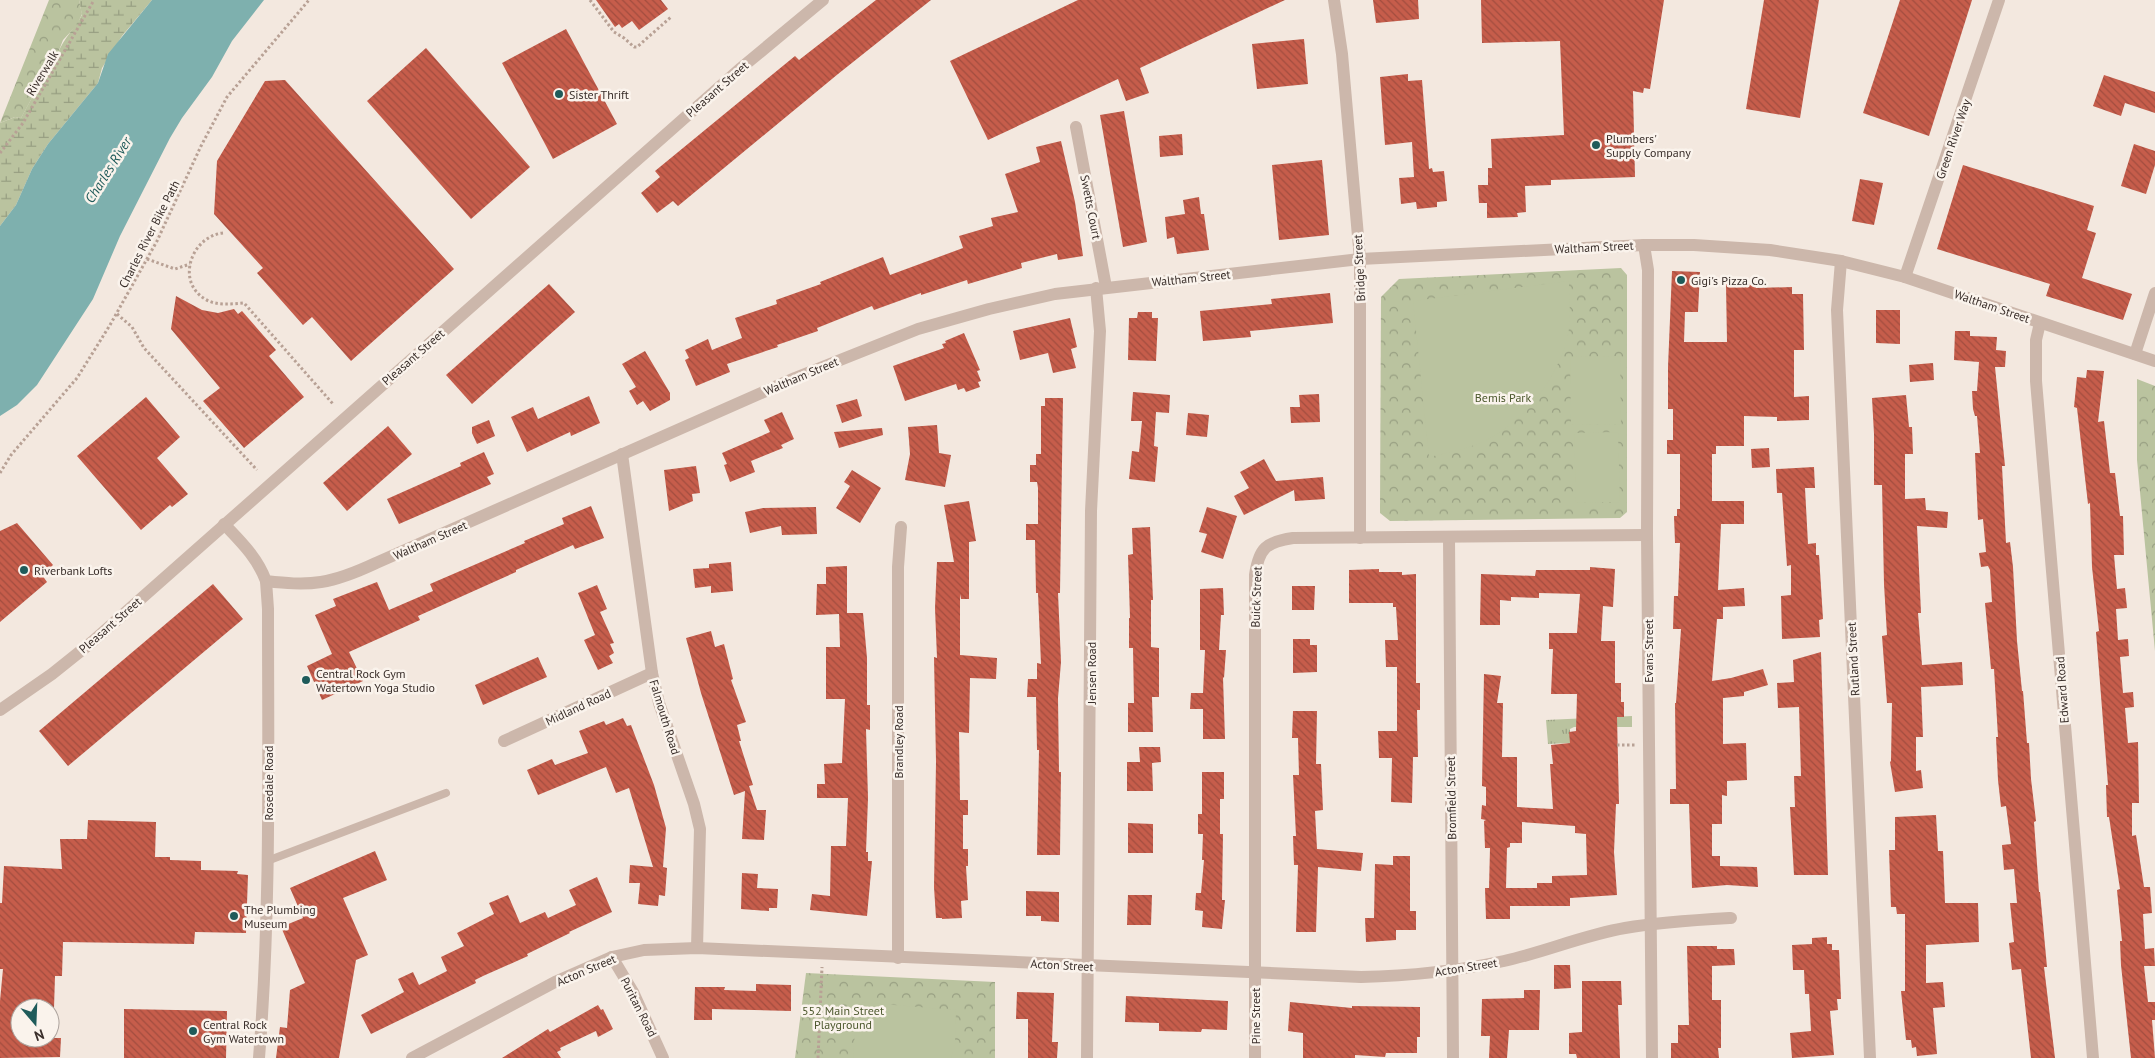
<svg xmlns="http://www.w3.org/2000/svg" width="2155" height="1058" font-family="'PT Sans',sans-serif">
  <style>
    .grass { fill: url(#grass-tufts) }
    .forest { fill: url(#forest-crowns) }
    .wetland { fill: url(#wetland-marsh) }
    .pitch { fill: #bac39f }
    .water { fill: #7eb0ae }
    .building { fill: url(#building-back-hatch); fill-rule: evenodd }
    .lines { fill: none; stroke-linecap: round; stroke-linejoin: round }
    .path { stroke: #b8a195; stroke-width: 3; stroke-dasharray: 2.5 2.5; stroke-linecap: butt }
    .service { stroke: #ccb7ab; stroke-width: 8 }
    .minor { stroke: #ccb7ab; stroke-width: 12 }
    .tertiary { stroke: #ccb7ab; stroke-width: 12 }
    .poi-dot { fill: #1f5b5a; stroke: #faf3ec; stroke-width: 2 }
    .labels { text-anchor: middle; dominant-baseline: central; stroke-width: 5; stroke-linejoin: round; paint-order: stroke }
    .street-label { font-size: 12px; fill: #392e2a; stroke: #faf3ec }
    .poi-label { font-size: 12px; fill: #392e2a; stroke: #faf3ec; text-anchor: start }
    .park-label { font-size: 12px; fill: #4c582e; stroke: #faf3ec }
    .water-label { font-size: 14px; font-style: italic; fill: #1f5b5a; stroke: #faf3ec }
  </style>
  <defs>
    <pattern id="grass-tufts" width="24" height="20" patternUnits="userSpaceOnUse" patternTransform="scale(1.25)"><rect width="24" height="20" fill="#bac39f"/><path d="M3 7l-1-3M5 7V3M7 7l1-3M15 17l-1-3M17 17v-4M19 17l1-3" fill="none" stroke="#989f82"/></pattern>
    <pattern id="forest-crowns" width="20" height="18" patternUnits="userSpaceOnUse" patternTransform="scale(1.25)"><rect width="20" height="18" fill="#bac39f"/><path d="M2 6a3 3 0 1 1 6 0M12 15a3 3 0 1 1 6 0" fill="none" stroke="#989f82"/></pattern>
    <pattern id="wetland-marsh" width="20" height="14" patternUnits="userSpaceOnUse" patternTransform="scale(1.25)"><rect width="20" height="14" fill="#bac39f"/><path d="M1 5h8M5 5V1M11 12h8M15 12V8" fill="none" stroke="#989f82"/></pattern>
    <pattern id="building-back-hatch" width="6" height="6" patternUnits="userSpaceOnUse" patternTransform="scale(1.25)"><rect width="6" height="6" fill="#c65d4b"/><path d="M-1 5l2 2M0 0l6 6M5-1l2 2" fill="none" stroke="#a24d3f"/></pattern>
  </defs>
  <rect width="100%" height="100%" fill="#f3e8df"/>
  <path class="grass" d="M1632,716V727H1574L1570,729V743L1548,744L1546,720Z"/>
  <g class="forest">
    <path d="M49,0H79L82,14L77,25L63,40L58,53L43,65L44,76L21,118L15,117L0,123Z"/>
    <path d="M1621,268L1627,275V512L1620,518L1390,521L1380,513L1381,297L1399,279Z"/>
    <path d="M2137,379L2155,386V651L2137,460Z"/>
    <path d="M806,973L995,982V1058H795Z"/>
  </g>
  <path class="wetland" d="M79,0H152L122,36L102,68L98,83L48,144L32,169L16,205L0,226V123L15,117L21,118L23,114L44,76L45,60L47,56L58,53C64,38 75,28 82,15Z"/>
  <g class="pitch">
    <path d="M1569,281C1569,300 1572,321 1567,339C1557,377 1529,415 1494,436C1474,448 1451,452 1429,457L1413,301Z"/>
    <path d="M1620,356L1621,424L1571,425L1570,357Z"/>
    <path d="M1618,432L1620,502L1576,503L1574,433Z"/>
    <path d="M857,1002L956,1010L955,1045L951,1058H853Z"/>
  </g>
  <path class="water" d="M152,0H264L232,41L212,77L182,118L170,138L120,236L93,299L37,385L17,405L0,416V226L16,205L32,169L48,144L98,83L108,54Z"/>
  <g class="building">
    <path d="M596,0H661L668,9L639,30L632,21L622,28L619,24L615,27Z"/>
    <path d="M876,0H931L838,74L678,206L673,201L657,213L641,193L660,177L655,171L795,56L799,60Z"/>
    <path d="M1078,0H1285L1140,68L1149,93L1126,101L1118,79L988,140L950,61Z"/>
    <path d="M1373,0H1418L1419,19L1376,23Z"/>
    <path d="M1481,0H1664L1650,89L1644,88L1643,93L1633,91L1635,177L1551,180V185L1525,186L1526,212L1517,213L1518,217L1487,218V203H1479L1478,185H1488V168H1492L1491,139L1564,135L1560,41L1482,43Z"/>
    <path d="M1764,0H1819L1800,118L1746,109Z"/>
    <path d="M1900,0H1972L1929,136L1863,113Z"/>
    <path d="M566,29L617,124L553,159L502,63Z"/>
    <path d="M1304,39L1308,84L1257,89L1252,44Z"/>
    <path d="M426,48L530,167L471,219L367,101Z"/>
    <path d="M1408,74V81L1422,80L1429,169L1432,168L1433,172L1444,171L1447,201L1437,202V207L1417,209L1416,202L1401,204L1399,178L1414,177L1412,142L1385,145L1380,77Z"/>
    <path d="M2104,75L2155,92V113L2125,103L2121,116L2093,106Z"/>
    <path d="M285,80L454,269L351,361L312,317L303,325L257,273L263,268L214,214L217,161L265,81Z"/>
    <path d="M1124,111L1147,242L1123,247L1100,115Z"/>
    <path d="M1182,134L1183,155L1160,157L1159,136Z"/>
    <path d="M1061,141L1075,202L1083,256L1058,260L1057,254L1021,263L1022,268L968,284L967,280L921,295V293L874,310L872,306L817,328L818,331L777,345L778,347L727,364L730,372L696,386L685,360L689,358L685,350L708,339L712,350L742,338L735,318L777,304L776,300L821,284L820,282L883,257L890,275L963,248L959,236L993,226L991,218L1018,212L1005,174L1040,162L1036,147Z"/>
    <path d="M2134,144L2155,151V165L2146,194L2121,186Z"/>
    <path d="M1322,160L1329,235L1279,240L1272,165Z"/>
    <path d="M1963,165L2094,206L2087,230L2096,233L2082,278L2132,294L2123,320L2046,296L2050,284L1937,249Z"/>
    <path d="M1860,179L1883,183L1874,225L1852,221Z"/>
    <path d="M1199,197L1201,214H1204L1209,250L1177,254L1174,237L1167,239L1165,217L1185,214L1183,200Z"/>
    <path d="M1672,271L1700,272L1698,312H1685L1684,342H1727L1726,284L1756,285V288L1792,287V294H1803L1804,350H1794V397L1809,396V420L1777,421V417L1744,416V446H1716V454H1712V501H1744V524H1721L1718,590L1744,588L1745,606L1723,607V619H1717L1712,681L1731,678L1763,669L1768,685L1744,692V696L1723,698V744L1746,743L1747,780L1727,781V796L1722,795V824H1712V856H1720V866L1757,867L1758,887L1727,885L1692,888L1689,804H1670V789H1676L1675,703H1676L1681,629H1673L1674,596H1678L1680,543H1675L1674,516H1677V509H1680V454H1667V440H1673V409H1668V367Z"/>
    <path d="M549,284L575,312L472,404L446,375Z"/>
    <path d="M1330,293L1333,323L1250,331L1251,337L1203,341L1200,311L1272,304L1271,299Z"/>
    <path d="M176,296L202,310L218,313L234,309L238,314L242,311L276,350L269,356L304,397L244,448L203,401L220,388L171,329Z"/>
    <path d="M1876,310H1900V344L1876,343Z"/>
    <path d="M1138,312H1152V318H1158L1156,361L1128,360L1129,318H1137Z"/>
    <path d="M1070,318L1077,347L1071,349L1076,368L1053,373L1048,353L1020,360L1013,331Z"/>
    <path d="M1955,331H1970V336L1997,337L1996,350L2006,351L2005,367H1995L2005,466H2002L2006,543L2010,542L2013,567L2017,641L2022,691H2023L2027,743H2029L2031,779L2036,821L2034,822L2039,892H2040L2047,967H2044L2055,1058H2031L2021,969L2012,970L2009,943L2014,942L2010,903H2017L2014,869L2004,870L2002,845L2011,844L2006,806L2001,807L1998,780L1996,737H1998L1994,669H1991L1985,603L1992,602L1990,570L1988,566L1981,567L1979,553L1986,552L1983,519L1978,520L1975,453H1980L1977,416H1975L1973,409L1972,391H1977L1979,362L1954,360Z"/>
    <path d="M964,333L980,370L977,371L981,381L978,382L980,387L966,392L964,388L958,390L956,384L905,401L893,366L944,348L942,344L946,343L945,341Z"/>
    <path d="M645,351L670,393V400L650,411L643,401L637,405L629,391L636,387L622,364Z"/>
    <path d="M1933,363L1934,380L1910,382L1909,365Z"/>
    <path d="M2087,370L2104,371L2098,422L2104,421L2110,473H2115L2120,516H2123L2124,555H2114L2117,589L2125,588L2127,608L2116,609L2118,640L2128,639L2129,656L2120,657L2123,693L2133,692L2134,707L2125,708L2128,743L2138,742L2139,803H2132V836L2136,835L2144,887H2150L2152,913L2143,914L2145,949L2154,948L2155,966H2144L2148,1002H2155V1020H2152L2155,1058H2131L2121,965L2120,941H2122L2117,890L2120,889L2109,817H2107L2106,785H2108L2096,632L2099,631L2092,567L2090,503L2088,504L2077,408L2074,407L2077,377L2086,378Z"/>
    <path d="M1133,392L1170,395L1169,413L1156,412L1154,446L1158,447L1155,482L1129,479L1132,451L1139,452L1142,421H1131Z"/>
    <path d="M1319,394L1320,422L1291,423L1290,407H1300L1299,395Z"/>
    <path d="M1906,395L1909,427H1912L1913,454H1905V499L1925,498L1926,510L1948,512L1947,528L1917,526L1921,613H1918L1922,665L1962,662L1963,685L1921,687L1923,737H1916V771L1921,770L1923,788L1895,792L1890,762L1891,761L1892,703H1887L1882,636L1887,635L1884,584L1882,485H1874V434L1872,398Z"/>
    <path d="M589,396L600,423L571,436L570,432L527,452L511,417L533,407L538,419Z"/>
    <path d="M146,397L180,437L157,458L188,494L172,507L170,505L141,530L77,456Z"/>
    <path d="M1045,398H1063L1060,593H1058L1061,662L1058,698L1059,772H1061L1060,855H1037L1039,750H1037L1036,697H1027L1028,679H1037V663L1041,664L1038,593H1036L1035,540H1026V524H1038V488L1037,482H1030V465H1036V454H1041V406H1045Z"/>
    <path d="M857,399L862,416L842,423L836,405Z"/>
    <path d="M782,412L794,439L781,445L783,448L751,461L755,472L730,482L724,465L727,464L722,453L770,432L764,420Z"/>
    <path d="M1188,413L1209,415L1207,437L1186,435Z"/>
    <path d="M489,420L495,436L477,444L472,433V427Z"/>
    <path d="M937,425L939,453L951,455L945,487L905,480L910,454L908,427Z"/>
    <path d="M388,426L412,454L347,511L323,483Z"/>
    <path d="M882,428L883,435L839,448L834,432Z"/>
    <path d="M1769,448L1770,467L1752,468L1751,449Z"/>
    <path d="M484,452L494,474L487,477L491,484L399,524L387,499L461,466L460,463Z"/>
    <path d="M1264,459L1276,481L1323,477L1325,499L1295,501L1294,490L1244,515L1234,496L1249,488L1240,472Z"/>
    <path d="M696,466L700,493L692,494L693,501L669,511L664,470Z"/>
    <path d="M1814,467L1815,488H1805L1808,544L1816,543V555H1819L1823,619L1819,620L1820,637L1782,639L1781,596L1791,595V565L1787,566L1782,493H1777L1776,469Z"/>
    <path d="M852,470L881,488L860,523L836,508L850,486L844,482Z"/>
    <path d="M969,501L976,541L969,542V599H961L960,594V655L997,658L996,679L970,678L969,733L959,732L960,800H968V815H963V849H968V866H966L968,900L961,901L962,918L942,919V918H936L934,887L936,762L934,657L937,658L935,608L937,562H954L944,505Z"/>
    <path d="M591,506L604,538L575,549L573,545L516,570V572L418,616L420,620L349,652L363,681L322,700L307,666L332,654L315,615L336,606L333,599L377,582L389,610L433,591L430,584L525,543L524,541L564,524L562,518Z"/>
    <path d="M816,507L817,534L782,535L781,526L750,533L745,512L763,508Z"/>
    <path d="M1207,507L1237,516L1223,559L1201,552L1207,534L1199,532Z"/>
    <path d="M17,523L53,565L42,575L47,582L0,622V531Z"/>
    <path d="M1150,527L1153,600H1151V647L1159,648V697H1152L1153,732H1128V703H1134L1133,648H1129V618H1130L1128,555L1133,554L1132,528Z"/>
    <path d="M731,562L733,591L711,593V586L695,588L693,569L709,568V564Z"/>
    <path d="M847,566V613H863L867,658V705H870V730L866,729L868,798L866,852H868V861H872L867,916L810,910L812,894L830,896L831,846H846L848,798H817V784H825L824,764L842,763L845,699H826V647H840L839,614L816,615L817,584H826V567Z"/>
    <path d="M1590,567L1615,569L1613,607L1603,606L1601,641H1615V683H1621V702H1624V717H1617L1619,804H1616L1614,852L1617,895L1570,898V906H1510V919H1486L1485,888H1489L1490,848H1485L1484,821L1486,820L1481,819L1482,805L1486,806V787L1482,786L1484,674L1501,676L1497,703H1503L1502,757H1517V807L1553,809L1550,764H1553L1551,745L1570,743L1569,732L1576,731L1577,694H1551L1553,649H1549V633H1577L1580,594L1539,593V598L1511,597V601L1500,600V625H1480L1481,574L1535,576L1536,570H1590ZM1522,822L1575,826V833L1586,834L1587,875L1552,876V883H1537V888H1506L1507,848L1510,847V843H1522Z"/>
    <path d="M1379,569V572H1402V575L1416,574V683H1420V710H1417L1418,757H1413L1412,803L1391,802L1392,758H1379L1378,731H1397V667H1386L1385,640H1398L1396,607H1393V603H1349V570Z"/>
    <path d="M213,584L243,619L68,766L39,731Z"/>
    <path d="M597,585L607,609L600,612L614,643L610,644L614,653L609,656L613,663L598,670L584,640L595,635L578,593Z"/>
    <path d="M1292,586H1315L1314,610H1292Z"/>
    <path d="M1223,588L1224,615H1221L1219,650H1226L1224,678L1223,677L1225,739H1203V709H1190L1191,693H1203L1205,650H1200V589Z"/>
    <path d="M711,631L715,647L724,644L733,679L731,680L746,722L737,725L741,741H739L753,785L749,786L757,810H766L764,840L742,839L745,791L734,795L701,693L686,638Z"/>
    <path d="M1293,639H1310V645H1317V672L1293,673Z"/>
    <path d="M1821,652L1828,875H1794L1790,807H1795L1794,776H1801L1799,707L1778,708L1777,683L1794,682L1793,660Z"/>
    <path d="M538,657L547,677L483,705L475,685Z"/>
    <path d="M1293,711H1317L1316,764H1321L1323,810L1315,811L1317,849L1363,853L1361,871L1318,867L1316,932H1296L1298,865H1294L1293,836H1296L1293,775H1299L1298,738H1292Z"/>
    <path d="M623,718L627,726L631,725L654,785L666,828L663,867L667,868L665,896L659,895L658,906L638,904L640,883H629L630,865L653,867L629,788L616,793L606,767L538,795L527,770L552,759L555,765L588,753L579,731L604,721L606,725Z"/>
    <path d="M1139,747H1160L1161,762L1152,763L1153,791H1127V762H1140Z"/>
    <path d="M1202,772H1224V799H1220V834H1223L1222,900H1225L1222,929L1202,927L1203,911L1195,910L1196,893H1201L1204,860H1202L1203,834H1198V814H1202Z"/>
    <path d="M1936,815L1938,851H1943L1945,903H1978L1979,942L1926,945V983L1943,982L1945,1007L1933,1008L1937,1054L1917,1056L1916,1047L1912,1048L1911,1040H1906L1901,991H1905V914H1897L1896,907H1891L1889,850H1895V817Z"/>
    <path d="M88,820L156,822L155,857H170V860L201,861V870L238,871L237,874L248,875L246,933L195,932L194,944L63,942L62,976H55L54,1008H20V1038H61L60,1057L0,1058V1001L3,969H0V903H2L4,866L62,869L60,839H87Z"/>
    <path d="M1128,823L1153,824V853H1128Z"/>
    <path d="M375,851L387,880L343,898L368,955L356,960L339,1058H276L280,1027L287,1028L290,990L305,983L281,927L303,918L290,888Z"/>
    <path d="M1393,856H1410V911H1416V930H1396V940L1366,942L1365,918H1374L1375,864L1393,865Z"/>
    <path d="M742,873L758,874L757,888L778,889L777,908H769V911L741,909Z"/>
    <path d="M597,877L612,912L569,932L570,933L527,954L528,956L483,976L475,980L476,983L371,1034L361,1015L404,992L398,979L413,972L419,985L447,971L441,957L464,946L457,933L494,914L489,903L508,895L520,923L545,912L548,918L576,905L569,890Z"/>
    <path d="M1026,891L1059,892V922L1041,921V916H1026Z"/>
    <path d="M1128,895H1152L1151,925H1127Z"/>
    <path d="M1827,937V944H1832V950H1839L1841,999H1837L1838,1010L1830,1011L1834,1055L1792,1058L1790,1033L1811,1031L1809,994H1805L1804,970H1793L1792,945L1812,944V938Z"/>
    <path d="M1687,946H1717V949H1734L1735,965L1712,966V1000H1721V1048H1718L1719,1058H1671V1043H1678V1025H1689Z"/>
    <path d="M1554,965H1570L1571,988L1554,989Z"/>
    <path d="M1582,981H1621L1622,1005H1618L1620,1058H1577L1576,1054H1569V1033L1582,1032Z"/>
    <path d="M756,984L791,985V1011L712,1009V1020H694L695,987H725L724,990L756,991Z"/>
    <path d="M1524,990H1540L1539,1030H1509L1507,1058H1489L1490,1036H1481L1482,999L1524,998Z"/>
    <path d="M1017,992L1054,993L1052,1042H1058L1057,1058H1028V1019H1016Z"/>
    <path d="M1126,996L1228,1001L1227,1030L1202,1029L1201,1032L1159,1031V1023L1125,1022Z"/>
    <path d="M1290,1002L1352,1008V1006L1420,1007V1037H1417V1053H1386L1385,1057L1355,1055V1058H1303V1033L1288,1031Z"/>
    <path d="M598,1005L601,1010L603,1009L613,1029L598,1037L596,1031L560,1048L561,1050L557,1052L561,1058H502L548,1029L550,1032Z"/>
    <path d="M124,1009L227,1011L226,1058H124Z"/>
  </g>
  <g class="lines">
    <g class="path">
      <path d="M590,0L614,32L624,38L634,47H637L671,17"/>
      <path d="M0,153L23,123L94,0"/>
      <path d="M223,233C192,236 175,281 205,299C216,306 231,304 244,303L333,404"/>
      <path d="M147,259L175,269L190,264"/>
      <path d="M117,314L132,327L144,348L257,470"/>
      <path d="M0,473L11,455L77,378L110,325L157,241L201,146L227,97L309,0"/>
      <path d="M1617,745H1635"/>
      <path d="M818,1058L822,967"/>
    </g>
    <path class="service" d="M267,861L446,793"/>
    <g class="minor">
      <path d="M1076,127L1106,287"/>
      <path d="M1644,245L1648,270L1647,535L1652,1058"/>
      <path d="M1841,261L1837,310L1870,1058"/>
      <path d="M1905,277L1999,0"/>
      <path d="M2040,323L2036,340V381L2093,1058"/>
      <path d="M2135,354L2155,293"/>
      <path d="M622,454L652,673L659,703L694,804L700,829L697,948"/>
      <path d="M1360,538V259"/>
      <path d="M1449,538L1453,1058"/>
      <path d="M504,741L652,673"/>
      <path d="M612,957L633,992L663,1058"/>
      <path d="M898,958V567L901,527"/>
      <path d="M259,1058C271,909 268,759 268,609L266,581"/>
      <path d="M412,1058L555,982L612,957L644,950L697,948L1361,977C1409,976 1457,971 1504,961C1545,952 1584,935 1625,928C1660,922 1696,920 1731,918"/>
      <path d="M1087,1058L1091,511L1100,331L1096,288"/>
      <path d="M1255,1058V575C1259,548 1266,542 1293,538L1647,535"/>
    </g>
    <g class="tertiary">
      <path d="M1334,0L1342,54L1360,259"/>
      <path d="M224,524C241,542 257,557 266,581C284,583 303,585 321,582C340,579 359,571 376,563L795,378L918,329L989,309L1055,294L1360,259L1644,245H1694L1770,250L1841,261L1905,277L2155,361"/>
      <path d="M0,710L52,674L92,642L741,68L823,0"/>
    </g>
  </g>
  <g class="poi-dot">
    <circle cx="559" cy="94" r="5"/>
    <circle cx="1596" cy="145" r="5"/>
    <circle cx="1681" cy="280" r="5"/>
    <circle cx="24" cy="570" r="5"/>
    <circle cx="306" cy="680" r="5"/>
    <circle cx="234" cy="916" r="5"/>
    <circle cx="193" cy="1031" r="5"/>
  </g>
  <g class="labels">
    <g class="street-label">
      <text transform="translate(42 73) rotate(-59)">Riverwalk</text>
      <text transform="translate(717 89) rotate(-41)">Pleasant Street</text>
      <text transform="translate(1953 139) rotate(-71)">Green River Way</text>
      <text transform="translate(1091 207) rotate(79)">Swetts Court</text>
      <text transform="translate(149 234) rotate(-63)">Charles River Bike Path</text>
      <text transform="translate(1594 247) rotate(-3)">Waltham Street</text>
      <text transform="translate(1359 268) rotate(-93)">Bridge Street</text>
      <text transform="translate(1191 278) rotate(-6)">Waltham Street</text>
      <text transform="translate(1992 306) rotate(19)">Waltham Street</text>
      <text transform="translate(413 357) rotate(-41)">Pleasant Street</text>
      <text transform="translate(801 376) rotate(-23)">Waltham Street</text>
      <text transform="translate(430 540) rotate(-24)">Waltham Street</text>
      <text transform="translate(1256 597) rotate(-88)">Buick Street</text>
      <text transform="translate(110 625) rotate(-41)">Pleasant Street</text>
      <text transform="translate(1648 651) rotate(-90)">Evans Street</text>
      <text transform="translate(1853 659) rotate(-93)">Rutland Street</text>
      <text transform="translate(1091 673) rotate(-90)">Jensen Road</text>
      <text transform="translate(2062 690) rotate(-94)">Edward Road</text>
      <text transform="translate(578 707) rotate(-25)">Midland Road</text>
      <text transform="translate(665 717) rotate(73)">Falmouth Road</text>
      <text transform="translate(898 742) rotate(-90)">Brandley Road</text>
      <text transform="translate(268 783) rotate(-90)">Rosedale Road</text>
      <text transform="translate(1451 798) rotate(-91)">Bromfield Street</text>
      <text transform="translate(1062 965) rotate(3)">Acton Street</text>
      <text transform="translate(1466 967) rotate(-9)">Acton Street</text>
      <text transform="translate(586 970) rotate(-23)">Acton Street</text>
      <text transform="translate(639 1007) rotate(63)">Puritan Road</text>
      <text transform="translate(1255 1016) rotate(-90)">Pine Street</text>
    </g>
    <g class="poi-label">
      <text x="569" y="94">Sister Thrift</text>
      <text x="1606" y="138">Plumbers'<tspan x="1606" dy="14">Supply Company</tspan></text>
      <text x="1691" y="280">Gigi's Pizza Co.</text>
      <text x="34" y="570">Riverbank Lofts</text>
      <text x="316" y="673">Central Rock Gym<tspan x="316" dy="14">Watertown Yoga Studio</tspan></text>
      <text x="244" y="909">The Plumbing<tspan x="244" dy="14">Museum</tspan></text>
      <text x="203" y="1024">Central Rock<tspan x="203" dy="14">Gym Watertown</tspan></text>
    </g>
    <g class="park-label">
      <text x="1503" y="397">Bemis Park</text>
      <text x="843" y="1010">552 Main Street<tspan x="843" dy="14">Playground</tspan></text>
    </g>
    <g class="water-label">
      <text transform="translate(108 170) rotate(-58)">Charles River</text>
    </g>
  </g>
  <g transform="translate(35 1023) rotate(161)"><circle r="24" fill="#faf3ec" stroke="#ada49e"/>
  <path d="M0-4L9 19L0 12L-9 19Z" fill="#1f5b5a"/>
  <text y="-8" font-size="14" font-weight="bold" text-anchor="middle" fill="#392e2a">N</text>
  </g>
</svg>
